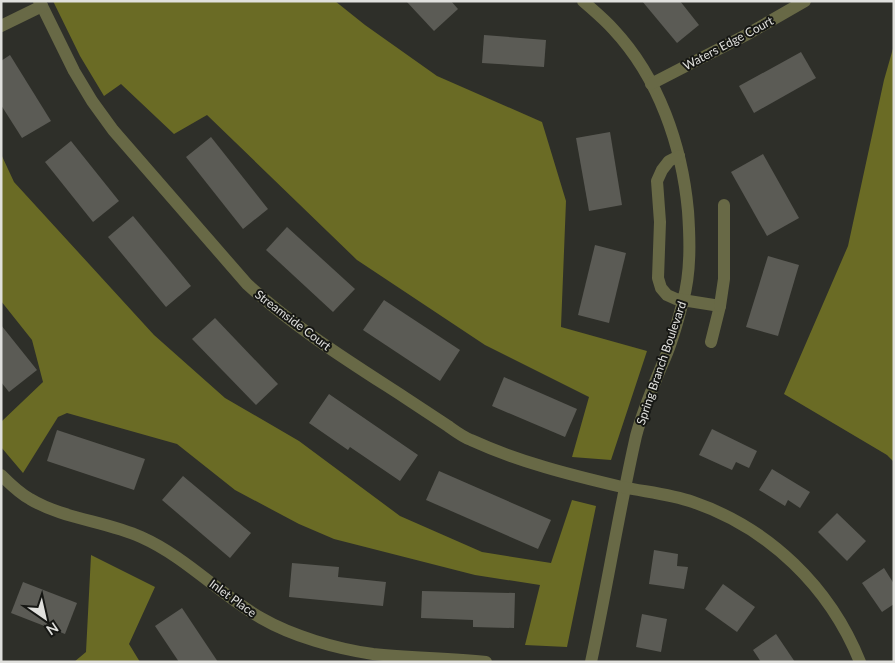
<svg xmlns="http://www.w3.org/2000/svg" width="895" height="663" font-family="Lato,sans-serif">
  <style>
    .forest { fill: #6a6b25 }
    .building { fill: #5b5b55 }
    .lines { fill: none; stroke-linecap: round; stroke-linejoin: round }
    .minor { stroke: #686946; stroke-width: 12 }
    .labels { text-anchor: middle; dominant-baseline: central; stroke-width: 4; stroke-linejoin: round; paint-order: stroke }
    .street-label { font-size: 12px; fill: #e0e0dd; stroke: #161714 }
  </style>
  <rect width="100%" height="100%" fill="#2e2f29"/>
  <g class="forest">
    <path d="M53,1H335L365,25L437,76L542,122L566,201L561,327L647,351L611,460L572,457L589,397L485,345L357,260L207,115L174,134L121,84L104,96L80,56Z"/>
    <path d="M894,45V462L887,455L784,394L848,246L884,80Z"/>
    <path d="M1,154L14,182L154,335L225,398L299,441L400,516L482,552L551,563L572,500L596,506L567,647L525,645L540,585L475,575L334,539L299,524L235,490L177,444L67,413L58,417L23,473L1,447V422L43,382L32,340L1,301Z"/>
    <path d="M91,555L155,587L129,644L140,662H74L86,652Z"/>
  </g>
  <g class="building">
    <path d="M406,1H451L458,9L434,31Z"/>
    <path d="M642,1H680L699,25L677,43Z"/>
    <path d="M484,35L546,40L544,67L482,63Z"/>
    <path d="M801,52L816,78L754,113L739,86Z"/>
    <path d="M10,55L51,121L22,138L1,105V61Z"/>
    <path d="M610,132L622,205L589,211L576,138Z"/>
    <path d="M211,137L268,209L243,229L186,157Z"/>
    <path d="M71,141L119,201L93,222L45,162Z"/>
    <path d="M763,154L799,218L767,236L731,172Z"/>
    <path d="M133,216L191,286L166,307L108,237Z"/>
    <path d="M287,227L355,289L333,312L266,250Z"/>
    <path d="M595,245L626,253L609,323L578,315Z"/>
    <path d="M768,256L799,265L778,336L746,327Z"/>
    <path d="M384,300L460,350L440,381L363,330Z"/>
    <path d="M215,318L278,384L256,405L192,339Z"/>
    <path d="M1,325L37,370L9,392L1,382Z"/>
    <path d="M504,377L577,409L565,437L492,406Z"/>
    <path d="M329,394L418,455L400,481L350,447L348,450L309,423Z"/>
    <path d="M712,429L757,451L749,468L736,462L732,470L699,455Z"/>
    <path d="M57,430L145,459L134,490L47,461Z"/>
    <path d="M772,469L810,492L800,508L788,500L785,506L759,490Z"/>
    <path d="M439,471L551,520L538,549L426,500Z"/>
    <path d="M183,476L251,533L230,558L162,500Z"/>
    <path d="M837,513L866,541L847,561L818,532Z"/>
    <path d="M654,550L678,554L677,566L688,567L684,589L649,584Z"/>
    <path d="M292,563L339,567L338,577L386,582L383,606L289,597Z"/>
    <path d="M884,568L894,584V604L882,612L862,583Z"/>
    <path d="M23,582L77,603L65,634L11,613Z"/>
    <path d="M723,584L755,607L737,632L705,609Z"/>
    <path d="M422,591L515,593L514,628L473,627V620L421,618Z"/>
    <path d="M182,608L218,662H179L155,626Z"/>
    <path d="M642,614L667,619L661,652L636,647Z"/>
    <path d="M776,634L795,662H761L753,650Z"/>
  </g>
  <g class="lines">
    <g class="minor">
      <path d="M583,1C593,10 604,19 613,29C659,78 682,146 688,211C690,240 691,272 683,301C678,320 673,340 665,358C654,384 643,409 636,436C619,511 607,587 591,662"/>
      <path d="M42,6L74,71L92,101L113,130L247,284C295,328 350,362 404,397C419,407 433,416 448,426C455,431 463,437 471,440C519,462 571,475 622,487C646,492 670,494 693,502C769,528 830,587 860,662"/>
      <path d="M1,26L42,6L39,1"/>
      <path d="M651,84L746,35L805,1"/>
      <path d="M679,156L669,161L662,170L657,181L660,222L658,278L661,288L667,295L676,299L720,306L711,342"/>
      <path d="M720,306L724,279V205"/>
      <path d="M1,475C10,484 19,493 30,499C63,519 106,521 141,537C186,557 219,594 261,618C292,636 337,649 373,654C410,658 449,658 486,662"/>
    </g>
  </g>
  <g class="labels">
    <g class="street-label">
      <text transform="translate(728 43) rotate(-28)">Waters Edge Court</text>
      <text transform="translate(293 320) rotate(37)">Streamside Court</text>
      <text transform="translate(661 363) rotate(-71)">Spring Branch Boulevard</text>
      <text transform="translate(233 598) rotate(36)">Inlet Place</text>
    </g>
  </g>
  <rect width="895" height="663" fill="none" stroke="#e0e0dd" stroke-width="5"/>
  <g transform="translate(45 618) rotate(146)" stroke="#161714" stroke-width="4" paint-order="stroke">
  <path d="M0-4L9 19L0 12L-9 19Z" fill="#e0e0dd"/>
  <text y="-8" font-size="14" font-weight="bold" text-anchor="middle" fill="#e0e0dd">N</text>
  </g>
</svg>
